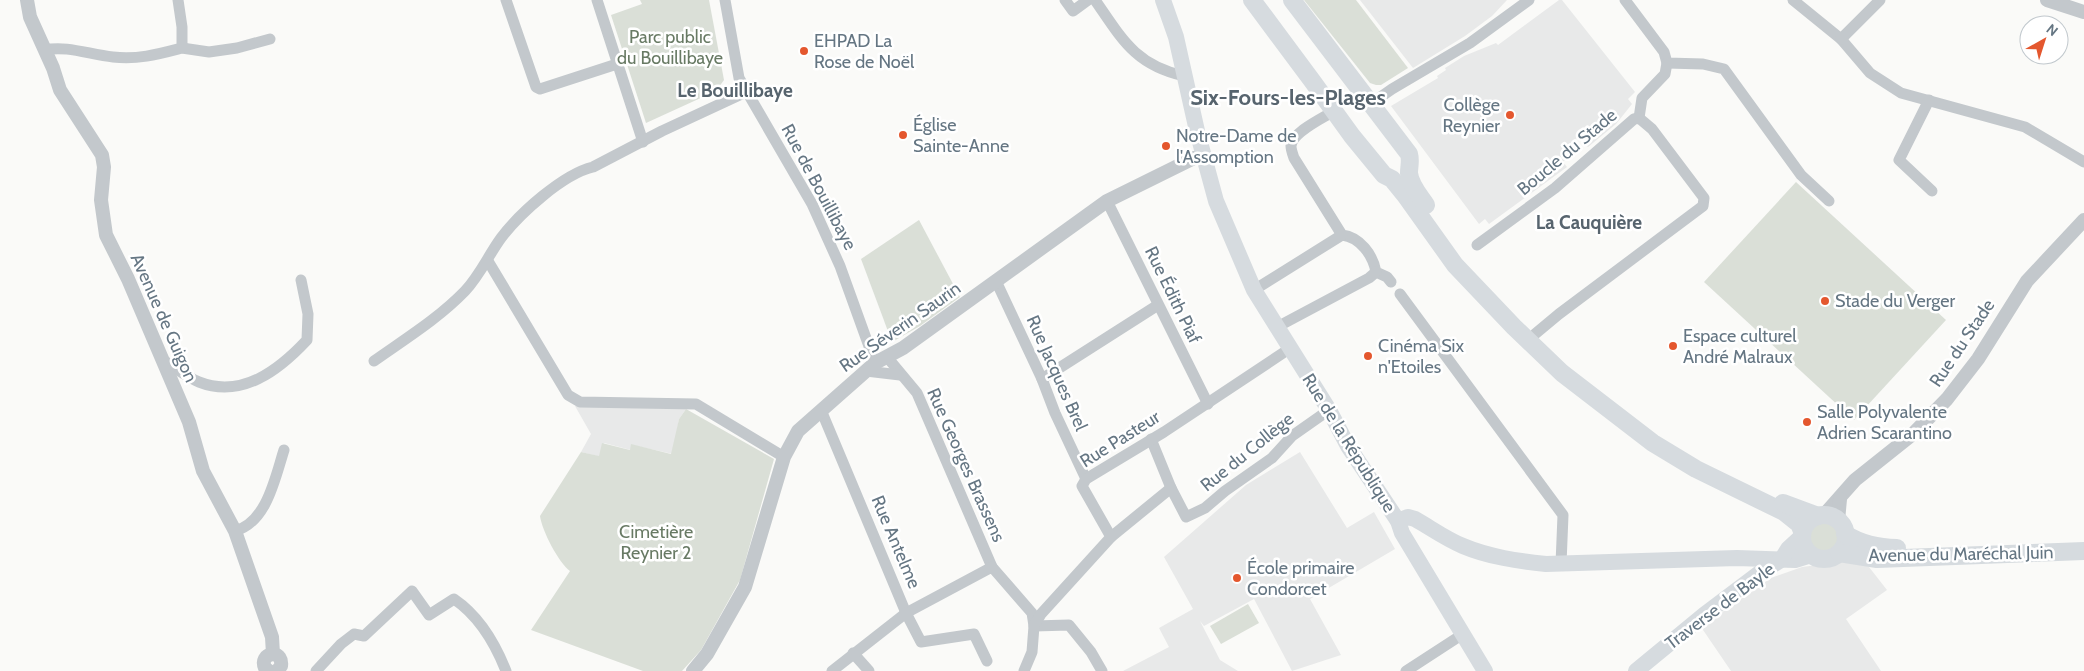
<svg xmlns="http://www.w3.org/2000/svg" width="2084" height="671" font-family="Cabin,sans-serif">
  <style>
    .built { fill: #e8e9e9 }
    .green { fill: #dadfd7 }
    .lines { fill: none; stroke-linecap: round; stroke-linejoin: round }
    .minor { stroke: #c3c8cc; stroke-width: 11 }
    .tertiary { stroke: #c3c8cc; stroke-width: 14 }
    .secondary { stroke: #d6dbdf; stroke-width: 16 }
    .primary { stroke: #d6dbdf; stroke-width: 18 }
    .poi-dot { fill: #e4572e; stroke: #fff; stroke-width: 2 }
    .labels { text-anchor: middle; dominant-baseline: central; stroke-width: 5; stroke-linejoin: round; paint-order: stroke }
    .park-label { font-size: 18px; fill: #687a64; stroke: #fff }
    .poi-label { font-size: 18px; fill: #657683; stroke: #fff; text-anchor: start }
    .street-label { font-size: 18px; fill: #657683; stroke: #fff }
    .neighbourhood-label { font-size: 19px; font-weight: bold; fill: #57646e; stroke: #fff }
    .district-label { font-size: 22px; font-weight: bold; fill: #57646e; stroke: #fff }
  </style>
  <rect width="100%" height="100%" fill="#fafaf8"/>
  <g class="built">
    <path d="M1360,0H1507L1492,16L1465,36L1413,68Z"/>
    <path d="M1559,0H1562L1635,92L1628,99L1632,104L1616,124L1588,147L1578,137L1568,145L1572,150L1569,152L1571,155L1563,162L1567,167L1489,224L1485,219L1479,224L1391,106L1438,78L1437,76L1446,70L1445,68L1464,56L1496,43L1498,45Z"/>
    <path d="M575,406L686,409L679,419L673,454L632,445L631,450L604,443L601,457L581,452L591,434Z"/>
    <path d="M1300,452L1347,528L1374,512L1395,549L1310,599L1341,655L1292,671L1254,599L1204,626L1200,621L1220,660L1238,671H1123L1169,647L1159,628L1193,609L1164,557L1246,485Z"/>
    <path d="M1856,560L1869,567L1887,590L1846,619L1881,671H1731L1701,627L1771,578L1802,567Z"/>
  </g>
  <g class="green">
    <path d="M640,0H709L724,80L716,91L646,123L611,15L642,4Z"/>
    <path d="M1304,0H1356L1408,68L1381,85H1376L1370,83Z"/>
    <path d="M1796,182L1946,320L1854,420L1704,282Z"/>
    <path d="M919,220L960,297L920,326L892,342L861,259Z"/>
    <path d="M686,409L774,459L740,580L701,650L682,671H643L531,630L570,571C559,563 542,531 540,516L581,452L599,456L602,443L630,450L631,444L671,454L679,419Z"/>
    <circle cx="1824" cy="537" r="21"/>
    <path d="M1248,604L1259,623L1221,644L1210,626Z"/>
  </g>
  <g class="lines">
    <g class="minor">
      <path d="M506,0L536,87L540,89L617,64"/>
      <path d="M597,0L643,142"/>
      <path d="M725,0L739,78L812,204L840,266L875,363"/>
      <path d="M1065,0L1073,11L1088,0"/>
      <path d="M1095,0C1122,39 1135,65 1184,76"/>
      <path d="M1625,0L1664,52L1667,63L1703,64L1724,69L1801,175L1829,201"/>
      <path d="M1793,0L1841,39L1870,73L1901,93L2025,127L2084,162"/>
      <path d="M1841,39L1880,0"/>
      <path d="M182,48L209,52L237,48L270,39"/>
      <path d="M44,50C68,45 90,55 113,57C138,60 159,54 182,48V27L178,0"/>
      <path d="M1929,100L1899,160L1932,191"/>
      <path d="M1372,103L1392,89L1470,43L1529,0"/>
      <path d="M1334,111C1323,118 1292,132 1291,146C1291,150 1293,155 1294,158L1342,235C1360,237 1373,255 1376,272L1387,277L1391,282"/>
      <path d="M1639,118L1642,98L1665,74L1667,63"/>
      <path d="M1107,201L1208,404"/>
      <path d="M1477,245L1555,188L1634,119L1639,118L1652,129L1704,198L1703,206L1559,314L1535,334"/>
      <path d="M488,261L568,395L580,402L696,404L784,457"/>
      <path d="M996,281L1042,379L1055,413L1086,479"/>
      <path d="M1254,290L1342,235"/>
      <path d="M1400,294L1563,515L1561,564"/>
      <path d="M1277,327L1369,278L1376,272"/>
      <path d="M887,357L917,393L992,567"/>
      <path d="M163,360C174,367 186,377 199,382C242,399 279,370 307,340L308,314L301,280"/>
      <path d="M374,361C405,339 439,318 465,291C480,275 488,256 501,238C519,214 563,174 593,167L662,131L746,92"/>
      <path d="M866,371L900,375"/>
      <path d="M1042,379L1158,305"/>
      <path d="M821,410L906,613L992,567L1032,613L1034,626L1069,625L1091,652L1102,671"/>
      <path d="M1151,439L1171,488L1186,517L1205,508L1225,491L1272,458L1292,436L1329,410"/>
      <path d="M235,531C267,522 275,478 284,450"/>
      <path d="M1111,537L1171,488"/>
      <path d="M853,653L869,671"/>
      <path d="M316,671L341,644L354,634L364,636L412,591L429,615L454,599C479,616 495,643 506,671"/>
      <path d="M832,671L906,613L921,642L974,634L987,661"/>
      <path d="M1024,671L1032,652L1034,626L1041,614L1111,537L1082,486L1086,479L1164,432L1289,349"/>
      <path d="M1406,671L1463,634"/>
    </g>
    <g class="tertiary">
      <path d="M27,0L30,17L53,68L60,90L102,155L104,167L101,200L106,235L128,279L189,422L203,471L235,531L272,637L273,654"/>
      <path d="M2047,0L2084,12"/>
      <path d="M1824,515L1855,480L1914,433L1947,399L1978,359L2027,281L2084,220"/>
      <path d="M1838,521L1840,499"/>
      <path d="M269,671L265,668C262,661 265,655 273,654C279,655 282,659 281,666L277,671"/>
      <path d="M693,671L707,654L745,587L784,457L798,431L875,363L903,348L1107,201L1194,158L1204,157"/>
    </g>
    <g class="secondary">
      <path d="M1163,0L1176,37L1197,131L1216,201L1254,290L1329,410L1348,446L1398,521L1402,533L1485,671"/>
      <path d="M1398,521L1408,517L1415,519C1431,528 1446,539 1463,546C1489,557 1518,561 1546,564L1737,558L1795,560L1811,555"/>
      <path d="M1636,671L1704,615L1761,572L1781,560L1788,549L1801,537"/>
    </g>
    <g class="primary">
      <path d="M1252,0L1313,82L1352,136L1384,175L1392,179L1405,195L1455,265L1514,327L1562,373L1653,443L1696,469L1784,512L1799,524L1802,531"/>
      <path d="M1292,0L1409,154C1411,161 1409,166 1409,173C1410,185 1420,196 1426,205"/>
      <path d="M1783,503L1818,516"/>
      <circle cx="1824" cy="537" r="22"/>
      <path d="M1845,534C1861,544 1878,548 1897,548"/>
      <path d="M1839,553L1877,559L2084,551"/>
    </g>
  </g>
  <g class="poi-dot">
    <circle cx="804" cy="51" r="5"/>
    <circle cx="1510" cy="115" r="5"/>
    <circle cx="903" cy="135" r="5"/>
    <circle cx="1166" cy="146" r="5"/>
    <circle cx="1825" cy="301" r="5"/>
    <circle cx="1673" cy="346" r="5"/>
    <circle cx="1368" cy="356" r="5"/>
    <circle cx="1807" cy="422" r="5"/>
    <circle cx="1237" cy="578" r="5"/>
  </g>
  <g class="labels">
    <g class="park-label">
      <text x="670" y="37">Parc public<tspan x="670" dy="21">du Bouillibaye</tspan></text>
      <text x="656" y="532">Cimetière<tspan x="656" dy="21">Reynier 2</tspan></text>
    </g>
    <g class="poi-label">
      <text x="814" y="41">EHPAD La<tspan x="814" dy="21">Rose de Noël</tspan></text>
      <text x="1500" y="105" text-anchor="end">Collège<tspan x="1500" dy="21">Reynier</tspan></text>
      <text x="913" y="125">Église<tspan x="913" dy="21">Sainte-Anne</tspan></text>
      <text x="1176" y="136">Notre-Dame de<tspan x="1176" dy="21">l'Assomption</tspan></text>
      <text x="1835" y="301">Stade du Verger</text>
      <text x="1683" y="336">Espace culturel<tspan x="1683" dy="21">André Malraux</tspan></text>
      <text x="1378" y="346">Cinéma Six<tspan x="1378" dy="21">n'Etoiles</tspan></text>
      <text x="1817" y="412">Salle Polyvalente<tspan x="1817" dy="21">Adrien Scarantino</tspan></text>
      <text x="1247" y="568">École primaire<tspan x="1247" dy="21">Condorcet</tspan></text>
    </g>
    <g class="street-label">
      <text transform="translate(1567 152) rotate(-40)">Boucle du Stade</text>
      <text transform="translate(819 187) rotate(62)">Rue de Bouillibaye</text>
      <text transform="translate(1173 295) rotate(64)">Rue Édith Piaf</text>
      <text transform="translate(164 318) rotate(66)">Avenue de Guigon</text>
      <text transform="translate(900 327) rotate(-35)">Rue Séverin Saurin</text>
      <text transform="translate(1962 343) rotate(-56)">Rue du Stade</text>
      <text transform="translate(1057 373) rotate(66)">Rue Jacques Brel</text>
      <text transform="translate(1120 439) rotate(-32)">Rue Pasteur</text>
      <text transform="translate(1349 443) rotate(58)">Rue de la République</text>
      <text transform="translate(1247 452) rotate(-39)">Rue du Collège</text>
      <text transform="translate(966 465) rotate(66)">Rue Georges Brassens</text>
      <text transform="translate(896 542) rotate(67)">Rue Antelme</text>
      <text transform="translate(1961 554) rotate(-1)">Avenue du Maréchal Juin</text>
      <text transform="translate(1720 606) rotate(-37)">Traverse de Bayle</text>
    </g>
    <g class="neighbourhood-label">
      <text x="735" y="90">Le Bouillibaye</text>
      <text x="1589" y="222">La Cauquière</text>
    </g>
    <g class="district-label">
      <text x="1288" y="97">Six-Fours-les-Plages</text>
    </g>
  </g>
  <g transform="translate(2044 40) rotate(39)"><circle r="24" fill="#ffffff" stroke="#c1c8cd"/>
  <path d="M0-4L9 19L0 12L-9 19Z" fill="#e4572e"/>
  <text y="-8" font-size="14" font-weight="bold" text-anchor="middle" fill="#657683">N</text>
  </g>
</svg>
